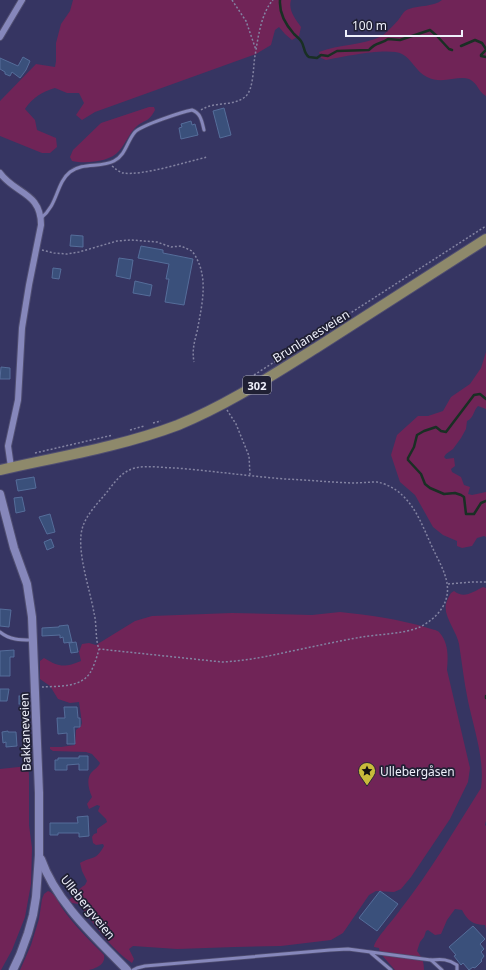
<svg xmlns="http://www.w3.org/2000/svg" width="486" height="970" font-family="'Noto Sans',sans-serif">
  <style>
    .green { fill: #702457 }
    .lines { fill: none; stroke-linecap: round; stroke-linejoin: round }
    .stream { stroke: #192f24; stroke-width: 2.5 }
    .building { fill: #3a507b; stroke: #556d9a }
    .service-casing { stroke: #504e71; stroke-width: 4.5 }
    .minor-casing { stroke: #504e71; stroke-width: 8 }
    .tertiary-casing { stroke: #504e71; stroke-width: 10 }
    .primary-casing { stroke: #504e71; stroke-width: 12 }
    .path { stroke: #8383a2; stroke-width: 1.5; stroke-dasharray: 2 2; stroke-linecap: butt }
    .service { stroke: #8687bb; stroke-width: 3 }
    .minor { stroke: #8687bb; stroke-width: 6 }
    .tertiary { stroke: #8687bb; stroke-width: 8 }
    .primary { stroke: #8e896b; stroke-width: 10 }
    .labels { text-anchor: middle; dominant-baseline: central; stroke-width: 3.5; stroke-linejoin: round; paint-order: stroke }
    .shield { fill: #202034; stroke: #b1b2bf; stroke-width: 1 }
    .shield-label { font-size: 11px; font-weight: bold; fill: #eff0fb }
    .street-label { font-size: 12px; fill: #eff0fb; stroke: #202034 }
    .poi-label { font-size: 12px; fill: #eff0fb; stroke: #202034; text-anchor: start }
  </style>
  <rect width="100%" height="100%" fill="#363562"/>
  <g class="green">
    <path d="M73,0H291C288,10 295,19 301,27L299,36L292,40L285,34L279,27L275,30L271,45L256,54L95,112L82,120L76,115L84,103L79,93H67L55,88C42,92 33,97 25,109L35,120L37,130L56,138L57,147L50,153H42L0,136V101L36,64L55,67L56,61V43L61,24L70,11Z"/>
    <path d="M442,0H486V96C478,92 479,84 469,79C458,75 442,85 427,77C416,72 412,59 402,54C388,47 342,57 326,60L321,58L319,52C339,44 362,46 382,36C384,35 398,21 399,19C403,14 403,11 409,9C419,5 434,7 442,0Z"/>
    <path d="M149,107H154L155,110C149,122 146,119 137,126C129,133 126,143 119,151C110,162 85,164 72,161L70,157L73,150L101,123Z"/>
    <path d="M486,352V409L478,406C473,411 474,418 467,421L466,429L461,438L453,449L446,454L444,457L446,459L454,458L455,466L451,469L452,472L461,477L464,485L470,487L468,494L472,495L486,492V537L484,536L477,538L472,546L462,548L457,546V541L443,535L433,527L415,495L400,482L391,455L397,435L418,416H428L443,411L451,397L470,384L481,368Z"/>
    <path d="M483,587L486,588V821L485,825L486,826V929L485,925C473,925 467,920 462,910L455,909L447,920L441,934L435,935L428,930L426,931L424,937L420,942L417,951C422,957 424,962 424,970H395L380,953L379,948L374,947C374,940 395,918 400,910C430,872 455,829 481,788C485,760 474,729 468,701C464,682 462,663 459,644C457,632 443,616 446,604C447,600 449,596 451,593L454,591C464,599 473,592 483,587Z"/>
    <path d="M340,612C369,615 399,619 428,628C431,629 437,630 439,632C449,643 448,657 447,670L470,768L468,782L450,819L411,877L401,889L394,892L376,891L369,895L343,933L331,940L281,946L235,947L177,949L133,946L129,949L134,959L132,963C114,951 99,931 86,914C83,911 82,907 79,904L72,903L69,900C76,894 78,889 85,885L87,881L82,871L80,863C92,856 96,861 104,846L103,844L96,845L93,843L92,837L94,834L97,833V829L107,822L106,819L98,811L100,806L97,805L89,809L87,804L92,797C89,790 86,780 91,773C94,769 98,768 100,763L92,754L86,752L53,751L50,749V747H61L75,745L76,730L81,726L82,723L79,702L70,703L58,699L50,686L40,679V661L44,658C59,667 64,668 81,661L79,652L82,644L89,643L96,645L135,621L152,616L232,613L312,615Z"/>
    <path d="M28,766L29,775V825L32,848L31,884L25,917L12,950L1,970H0V769Z"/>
    <path d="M48,891C55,893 58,902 62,908C74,925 89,940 104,955C106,964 97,968 89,970H20L31,945L39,919L42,899L44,894Z"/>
  </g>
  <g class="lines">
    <g class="stream">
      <path d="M280,0C279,13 286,25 294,34C296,36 299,38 301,41C305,46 303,53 309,57L317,58L321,55L328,56L337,51L369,50C377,41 380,45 388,39L400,40L430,30L437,36L449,49L452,50"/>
      <path d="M461,46L475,40L482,43L486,49"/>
      <path d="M486,50L481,55V56L486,57"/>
      <path d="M486,399L480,394L474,395L446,432L441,431L436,427L424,431L417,435L414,447L408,458V460L421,474L425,484L430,488L444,494L455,493L461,495L464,497L466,514H474L481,503L486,501"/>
      <path d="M486,696V698"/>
    </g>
  </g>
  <g class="building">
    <path d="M23,57L30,61L26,70L20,78L12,72L10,76L5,74V72L0,69V58L18,66Z"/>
    <path d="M224,108L231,135L220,138L213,111Z"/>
    <path d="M191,121L192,125L195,124L198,135L181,139L179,128L182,127L181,124Z"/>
    <path d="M71,235L83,236V247L70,246Z"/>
    <path d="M141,246L163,250V253L193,259L184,305L165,302L169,279H166L169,264L138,258Z"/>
    <path d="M119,258L133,260L130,279L116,276Z"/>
    <path d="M53,268L61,269L59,279L52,278Z"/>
    <path d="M135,281L152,285L150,296L133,293Z"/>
    <path d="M1,367L10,368V379H0Z"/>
    <path d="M34,477L36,488L18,491L16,480Z"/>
    <path d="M22,497L25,511L16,513L14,498Z"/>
    <path d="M50,514L55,532L47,534L39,517Z"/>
    <path d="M51,539L54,547L47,550L44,542Z"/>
    <path d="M0,609L11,610L9,627L0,626Z"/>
    <path d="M68,625L72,642L64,643L63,637L60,638V635L42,636V628L59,627V626Z"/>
    <path d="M76,642L78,652L71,653L69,643Z"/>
    <path d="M14,650V657H10V676H0V651Z"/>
    <path d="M0,689H9L7,701H0Z"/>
    <rect x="19" y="696" width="8" height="8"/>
    <path d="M64,707H77L78,718H80V727H74L75,744H67V733L58,734L57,718H65Z"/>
    <path d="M8,731V732H16L17,746L6,747V742L3,743L2,732Z"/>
    <path d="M79,756H88V770H79V764L67,765V770H55V760H58V758H79Z"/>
    <path d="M88,816L89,836L79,837V833H58V835H50V823H78L77,817Z"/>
    <path d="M380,891L398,904L377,931L359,918Z"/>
    <path d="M473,926L485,939L480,944L484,949L481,952L484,956L481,960L482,961L476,967L474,968L473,967L469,970L463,963L461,965L454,956L456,955L449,947Z"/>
  </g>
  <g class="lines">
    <defs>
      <g id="service">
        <path d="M41,218C58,205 56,183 70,172C83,162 100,168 114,161C126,155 127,141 135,132C142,125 182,112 192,110C201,113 202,122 204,130"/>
        <path d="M0,632C10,640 20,640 32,640"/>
        <path d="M371,953L391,970"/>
        <path d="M431,960L442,970"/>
        <path d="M133,970L137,968L145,966L330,950L348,949L431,960C442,959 448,959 457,965V970"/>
      </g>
      <g id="minor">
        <path d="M0,37L22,0"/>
        <path d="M0,173C15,194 41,192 41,225L29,285L22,328L18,400L8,446L11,467"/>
      </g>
      <g id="tertiary">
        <path d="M0,494L14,548L27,584L32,617L39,793V855L36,897L33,915L28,933L20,955L13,970"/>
        <path d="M41,859C56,902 96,938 127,970"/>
      </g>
      <path id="primary" d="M0,470C58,457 123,446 178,425C227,405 271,376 316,348C373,312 429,275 486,239"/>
    </defs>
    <use href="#service" class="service-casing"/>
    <use href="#minor" class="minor-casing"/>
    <use href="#tertiary" class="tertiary-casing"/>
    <use href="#primary" class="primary-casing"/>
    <g class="path">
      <path d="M232,0L246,21L256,50"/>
      <path d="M201,110C214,101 232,107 245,97C254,90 253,66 255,56C258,38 261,13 273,0"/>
      <path d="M112,166C116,169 119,172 123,173C142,176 186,162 207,157"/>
      <path d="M42,250L54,253L67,254L79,252L117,241L131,240L157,242L171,247L181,246L192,251C210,275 202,304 197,332C194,343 192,351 194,362"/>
      <path d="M254,375L486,226"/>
      <path d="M227,410L236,424L249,456L250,475"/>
      <path d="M153,423L161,421"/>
      <path d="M130,430L144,426"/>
      <path d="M35,453L113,435"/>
      <path d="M448,584L472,582H486"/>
      <path d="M42,687C58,686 80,688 90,673C94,666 97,657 99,649C95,639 97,624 94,613C90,589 75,548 83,526C87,514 98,503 107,492C114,483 122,471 135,468C148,465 163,468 176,468C213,471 248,476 285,479C307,480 329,482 352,483C360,483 368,482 377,482C383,483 390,486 396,490C417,505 424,531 435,553C444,571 454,589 442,608C437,616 428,623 420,627C404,634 380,634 362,637C339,641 316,646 292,651C269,656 246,661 222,662L99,649"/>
    </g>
    <use href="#service" class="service"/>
    <use href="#minor" class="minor"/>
    <use href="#tertiary" class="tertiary"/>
    <use href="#primary" class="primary"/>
  </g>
  <defs>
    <symbol id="sight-pin" viewBox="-11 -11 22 30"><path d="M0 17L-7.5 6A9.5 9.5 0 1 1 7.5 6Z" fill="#c8bb3b" stroke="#202034"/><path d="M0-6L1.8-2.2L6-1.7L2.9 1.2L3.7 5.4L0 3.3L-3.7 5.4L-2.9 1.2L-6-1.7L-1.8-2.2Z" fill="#111"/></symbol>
  </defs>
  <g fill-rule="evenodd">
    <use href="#sight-pin" x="357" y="761" width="20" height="27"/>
  </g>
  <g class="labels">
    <rect class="shield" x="243" y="376" width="28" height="18" rx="3"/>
    <g class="shield-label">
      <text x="257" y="385">302</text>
    </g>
    <g class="street-label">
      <text transform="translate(311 336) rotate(-32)">Brunlanesveien</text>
      <text transform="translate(25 732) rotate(-92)">Bakkaneveien</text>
      <text transform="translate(88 907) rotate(51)">Ullebergveien</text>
    </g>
    <g class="poi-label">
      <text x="380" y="771">Ullebergåsen</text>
    </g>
  </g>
  <path d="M346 30v6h116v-6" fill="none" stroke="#eff0fb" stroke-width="2"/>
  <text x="352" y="30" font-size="12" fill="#eff0fb" stroke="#202034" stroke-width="3" paint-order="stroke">100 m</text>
</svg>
